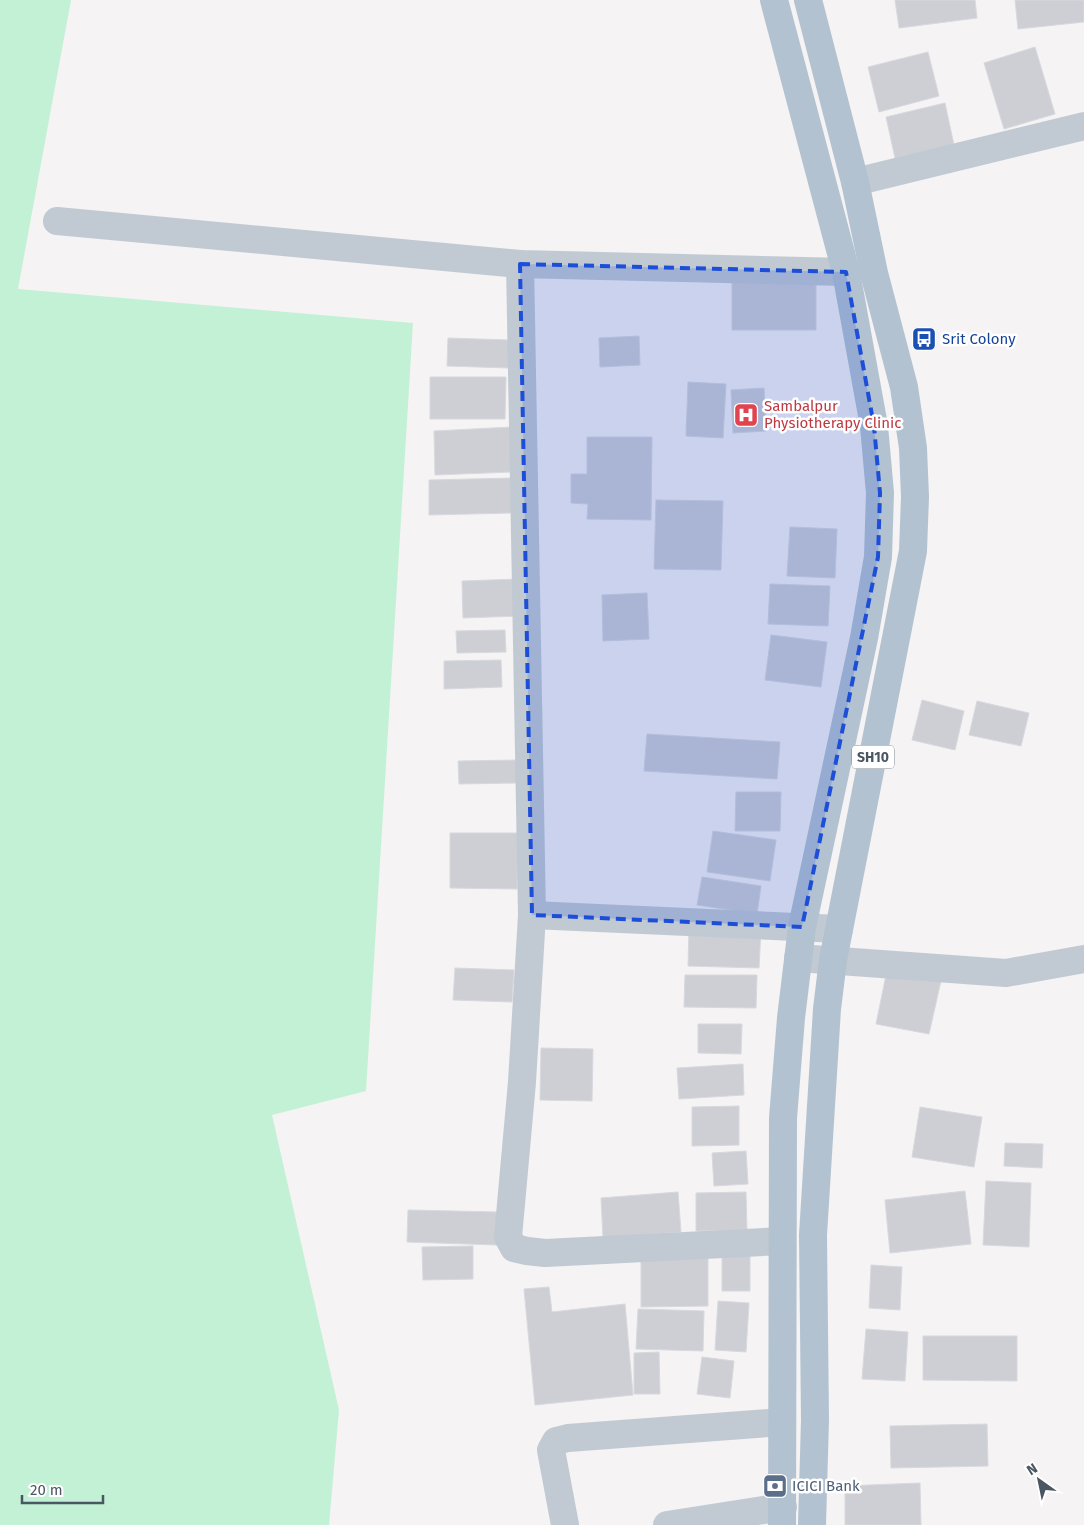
<svg xmlns="http://www.w3.org/2000/svg" width="1084" height="1525" font-family="'Fira Sans',sans-serif">
  <style>
    .green { fill: #c3f1d5 }
    .building { fill: #cdcfd5; stroke: #d7d9de }
    .lines { fill: none; stroke-linecap: round; stroke-linejoin: round }
    .minor { stroke: #c1cad2; stroke-width: 28 }
    .major { stroke: #b3c2d1; stroke-width: 28 }
    .marked { fill: #1d4ed8; fill-opacity: 0.2; stroke: #1d4ed8; stroke-width: 4; stroke-dasharray: 10 6; stroke-linejoin: round }
    .labels { text-anchor: middle; dominant-baseline: central; stroke-width: 5; stroke-linejoin: round; paint-order: stroke }
    .shield { fill: #fff; stroke: #808990; stroke-width: 1 }
    .shield-label { font-size: 14px; font-weight: bold; fill: #4a5661 }
    .transit-label { font-size: 15px; fill: #164399; stroke: #fff; text-anchor: start }
    .health-label { font-size: 15px; fill: #be3a42; stroke: #fff; text-anchor: start }
    .service-label { font-size: 15px; fill: #4e5e75; stroke: #fff; text-anchor: start }
  </style>
  <rect width="100%" height="100%" fill="#f5f3f3"/>
  <path class="green" d="M0,0H71L18,289L413,323L366,1091L272,1115L339,1410L329,1525H0Z"/>
  <g class="building">
    <path d="M895,0H975L977,18L899,28Z"/>
    <path d="M1015,0H1084V22L1018,29Z"/>
    <path d="M1035,47L1055,114L1004,129L984,63Z"/>
    <path d="M928,52L939,96L879,112L868,67Z"/>
    <path d="M945,103L954,145L895,158L886,117Z"/>
    <path d="M816,281V330H732V282Z"/>
    <path d="M639,336L640,365L600,367L599,338Z"/>
    <path d="M448,338L511,340L509,368L447,366Z"/>
    <path d="M430,377H506L505,419H430Z"/>
    <path d="M688,382L726,384L723,438L686,436Z"/>
    <path d="M764,388L766,431L733,433L731,390Z"/>
    <path d="M512,427L513,472L435,475L434,431Z"/>
    <path d="M587,437H652L651,520L587,519L588,504L571,503V474H587Z"/>
    <path d="M511,478L512,513L429,515V480Z"/>
    <path d="M656,500L723,501L721,570L654,569Z"/>
    <path d="M790,527L837,529L835,578L787,576Z"/>
    <path d="M518,579L519,616L463,618L462,581Z"/>
    <path d="M770,584L830,586L828,626L768,624Z"/>
    <path d="M647,593L649,639L603,641L602,595Z"/>
    <path d="M505,630L506,652L457,653L456,631Z"/>
    <path d="M771,635L827,642L821,687L765,680Z"/>
    <path d="M501,660L502,687L444,689V661Z"/>
    <path d="M922,700L964,711L955,750L912,740Z"/>
    <path d="M977,701L1029,713L1021,746L969,735Z"/>
    <path d="M647,734L780,742L777,779L644,771Z"/>
    <path d="M516,760L517,783L459,784L458,761Z"/>
    <path d="M736,792H781L780,831H735Z"/>
    <path d="M713,831L776,840L770,881L707,872Z"/>
    <path d="M450,833H518L517,889L450,888Z"/>
    <path d="M702,877L761,886L757,914L697,905Z"/>
    <path d="M689,927L761,929L759,968L688,966Z"/>
    <path d="M455,968L514,970L512,1002L453,1000Z"/>
    <path d="M887,970L941,981L929,1034L876,1024Z"/>
    <path d="M685,975H757L756,1008L684,1007Z"/>
    <path d="M698,1024H742L741,1054L698,1053Z"/>
    <path d="M541,1048L593,1049L592,1101L540,1100Z"/>
    <path d="M743,1064L744,1095L679,1099L677,1068Z"/>
    <path d="M739,1106V1145L692,1146V1107Z"/>
    <path d="M920,1107L982,1117L974,1167L912,1157Z"/>
    <path d="M1005,1143L1043,1144L1042,1168L1004,1166Z"/>
    <path d="M746,1151L748,1184L714,1186L712,1153Z"/>
    <path d="M986,1181L1031,1183L1029,1247L983,1245Z"/>
    <path d="M965,1191L971,1244L890,1253L885,1200Z"/>
    <path d="M678,1192L681,1232L603,1238L601,1198Z"/>
    <path d="M746,1192L747,1230L696,1231V1193Z"/>
    <path d="M408,1210L498,1212L497,1245L407,1242Z"/>
    <path d="M473,1246V1279L423,1280L422,1247Z"/>
    <path d="M722,1247L750,1248V1291H722Z"/>
    <path d="M708,1254V1306L641,1307V1255Z"/>
    <path d="M871,1265L902,1267L900,1310L869,1308Z"/>
    <path d="M549,1287L552,1312L625,1304L633,1395L535,1405L524,1289Z"/>
    <path d="M718,1301L749,1303L746,1352L715,1350Z"/>
    <path d="M638,1309L704,1311L703,1351L636,1349Z"/>
    <path d="M866,1329L908,1332L905,1381L862,1379Z"/>
    <path d="M923,1336H1017V1381L923,1380Z"/>
    <path d="M659,1352L660,1394H634V1353Z"/>
    <path d="M702,1357L734,1361L730,1398L697,1394Z"/>
    <path d="M987,1424L988,1466L891,1468L890,1426Z"/>
    <path d="M920,1483L921,1525H845V1486Z"/>
  </g>
  <g class="lines">
    <g class="minor">
      <path d="M855,182L1084,126"/>
      <path d="M57,221L520,264L846,272"/>
      <path d="M520,264L532,915L522,1082L508,1237L514,1248L527,1251L545,1253L782,1241"/>
      <path d="M532,915L839,929"/>
      <path d="M798,958L1006,973L1084,959"/>
      <path d="M565,1525L551,1450L556,1441L568,1438L782,1422"/>
      <path d="M667,1525L783,1507"/>
    </g>
    <g class="major">
      <path d="M774,0L846,272L874,426L880,493L878,557L864,638L802,927L791,1018L783,1118L782,1525"/>
      <path d="M808,0L855,182L874,273L904,387L913,448L915,497L913,551L833,960L827,1009L813,1235L815,1420L812,1525"/>
    </g>
  </g>
  <path class="marked" d="M520,264L846,272L874,426L880,493L878,557L802,927L532,915Z"/>
  <defs>
    <symbol id="bus-square" viewBox="-11 -11 22 22"><rect x="-9" y="-9" width="18" height="18" rx="4" fill="#1a4fb4" stroke="#fff"/><path d="M-5-6H5V4H4V6H2V4H-2V6H-4V4H-5ZM-3.5-4V0h7V-4ZM-3.5 1.2v1.5H-2V1.2ZM2 1.2v1.5H3.5V1.2Z" fill="#fff"/></symbol>
    <symbol id="hospital-square" viewBox="-11 -11 22 22"><rect x="-9" y="-9" width="18" height="18" rx="4" fill="#e0444e" stroke="#fff"/><path d="M-5-5h3v3.5h4V-5h3V5h-3V1.5h-4V5h-3Z" fill="#fff"/></symbol>
    <symbol id="bank-square" viewBox="-11 -11 22 22"><rect x="-9" y="-9" width="18" height="18" rx="4" fill="#5c6f8a" stroke="#fff"/><path d="M-6-4H6V4H-6ZM0-2.3a2.3 2.3 0 1 0 0 4.6a2.3 2.3 0 1 0 0-4.6Z" fill="#fff"/></symbol>
  </defs>
  <g fill-rule="evenodd">
    <use href="#bus-square" x="910" y="325" width="28" height="28"/>
    <use href="#hospital-square" x="732" y="401" width="28" height="28"/>
    <use href="#bank-square" x="761" y="1472" width="28" height="28"/>
  </g>
  <g class="labels">
    <rect class="shield" x="852" y="745.5" width="42" height="23" rx="4"/>
    <g class="shield-label">
      <text x="873" y="757">SH10</text>
    </g>
    <g class="transit-label">
      <text x="942" y="339">Srit Colony</text>
    </g>
    <g class="health-label">
      <text x="764" y="406">Sambalpur<tspan x="764" dy="17">Physiotherapy Clinic</tspan></text>
    </g>
    <g class="service-label">
      <text x="792" y="1486">ICICI Bank</text>
    </g>
  </g>
  <g transform="translate(1039 1480) rotate(327)" stroke="#ffffff" stroke-width="4" paint-order="stroke">
  <path d="M0-4L9 19L0 12L-9 19Z" fill="#4a5661"/>
  <text y="-8" font-size="14" font-weight="bold" text-anchor="middle" fill="#4a5661">N</text>
  </g>
  <path d="M22 1495v8h81v-8" fill="none" stroke="#4a5661" stroke-width="2.5"/>
  <text x="30" y="1495" font-size="15" fill="#4a5661" stroke="#ffffff" stroke-width="4" paint-order="stroke">20 m</text>
</svg>
